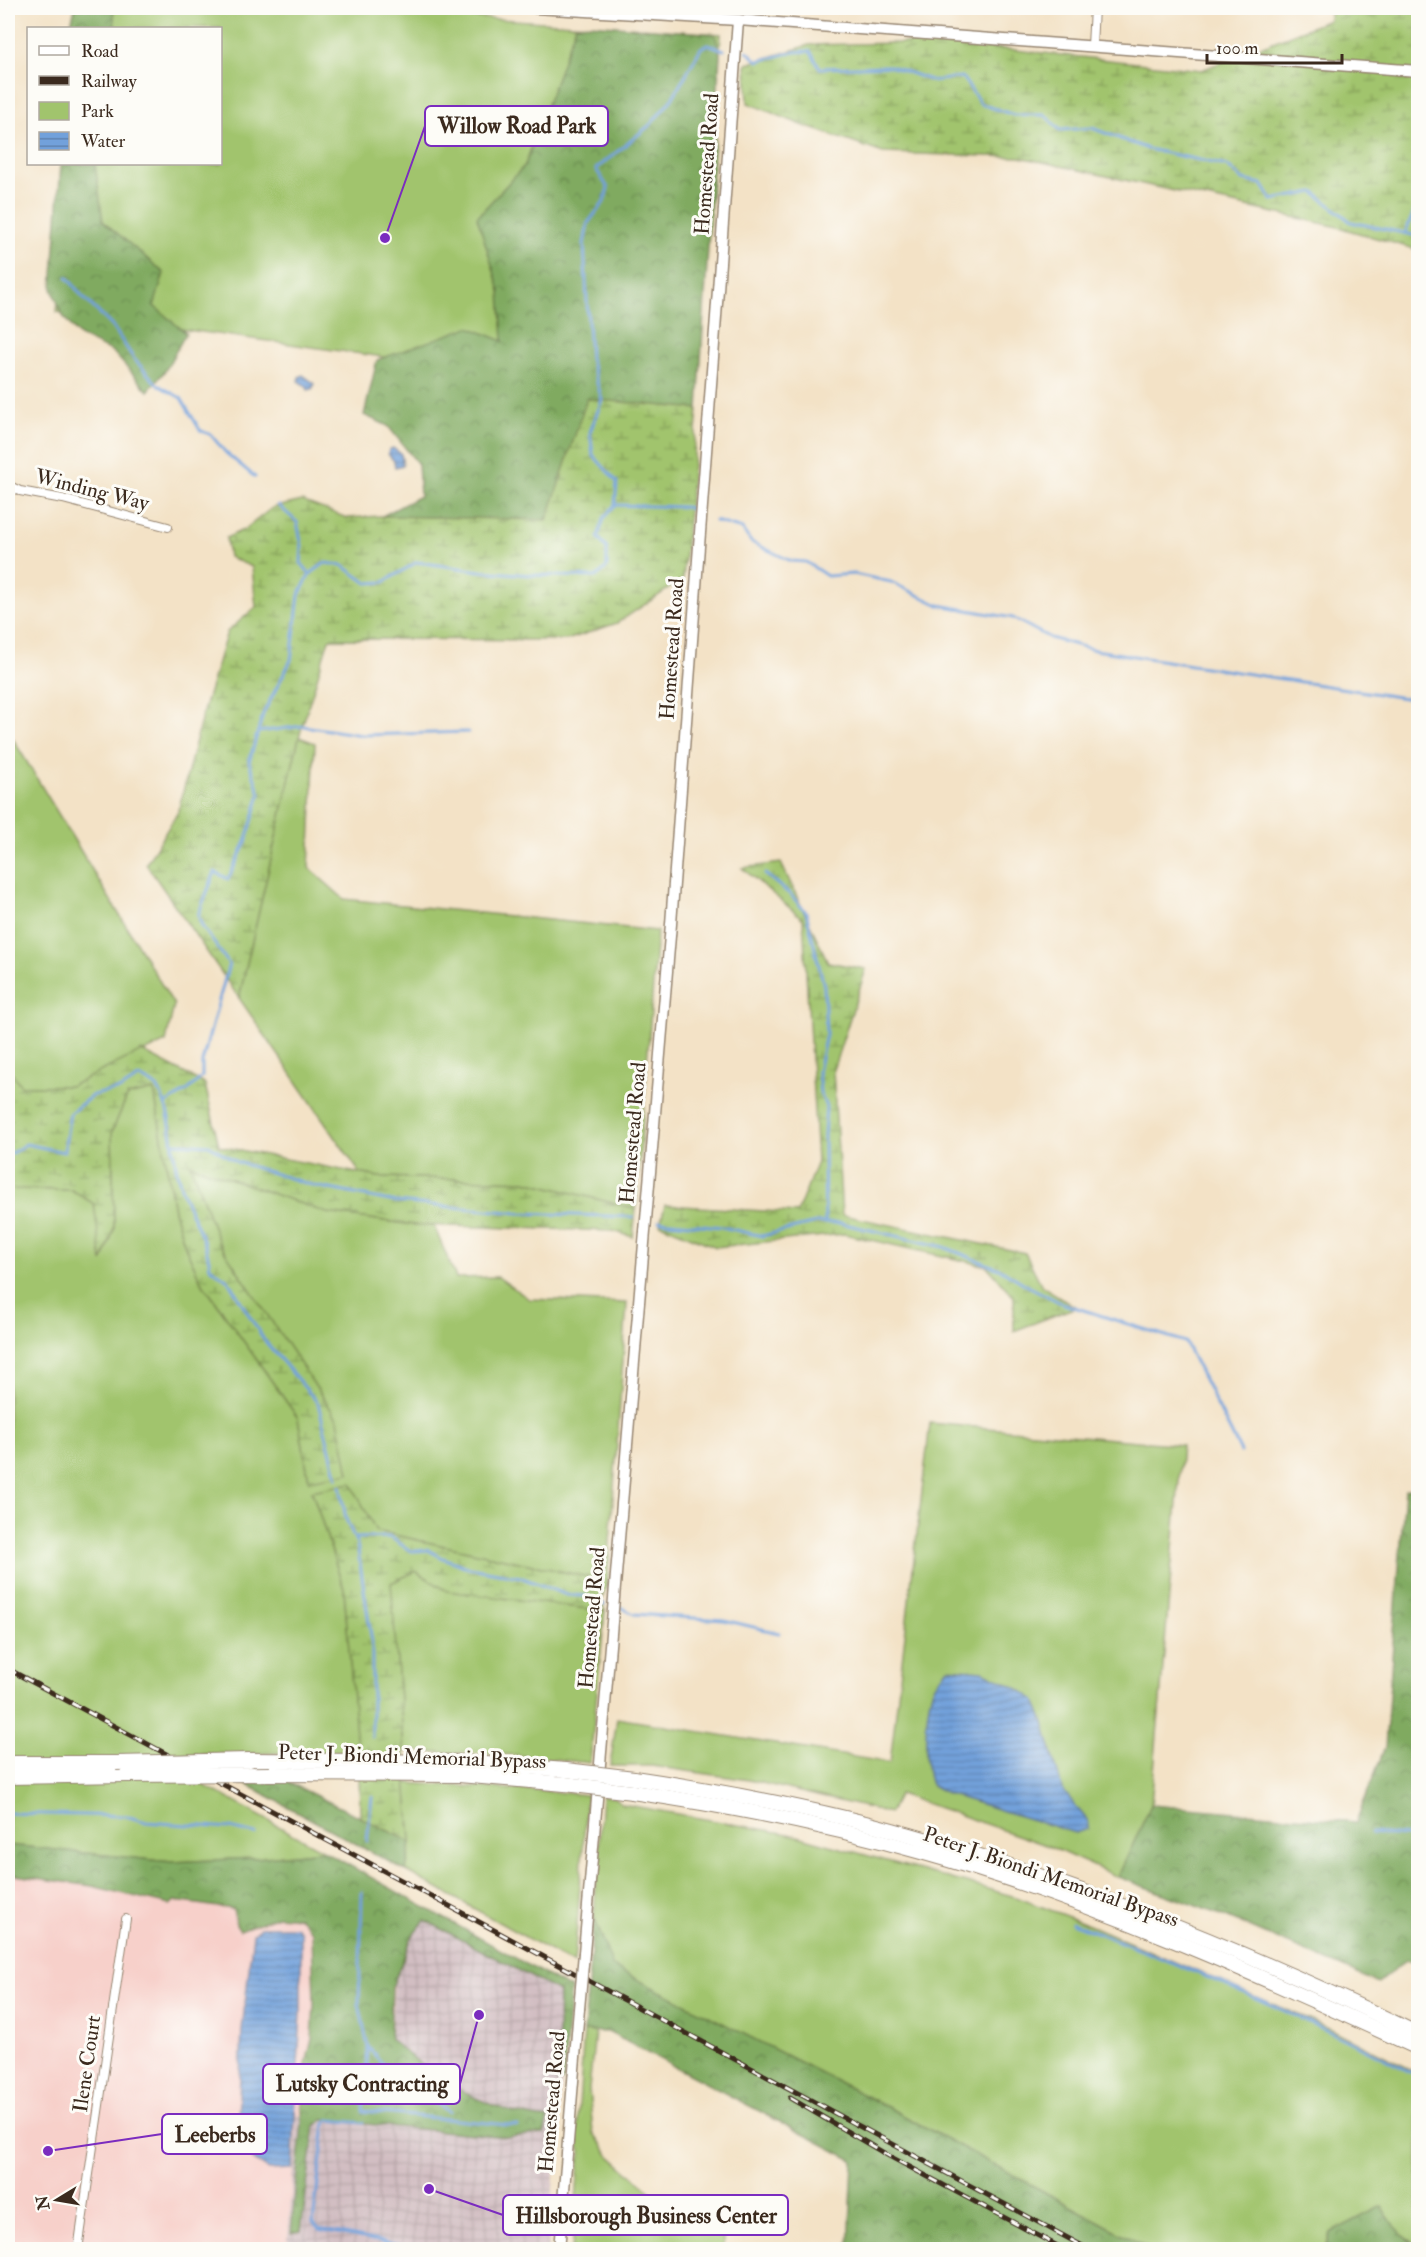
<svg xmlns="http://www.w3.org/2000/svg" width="1426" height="2257" font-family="'IM FELL Double Pica',serif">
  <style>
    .built { fill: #f7d0ca }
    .industrial { fill: url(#industrial-grid) }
    .green { fill: #a1c46d; stroke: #6e7746; stroke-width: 1.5 }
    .forest { fill: url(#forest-crowns); stroke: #5e6a3f; stroke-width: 1.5 }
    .wetland { fill: url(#wetland-marsh); stroke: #6e7746; stroke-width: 1.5 }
    .water { fill: url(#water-rules); stroke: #56667c; stroke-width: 1.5 }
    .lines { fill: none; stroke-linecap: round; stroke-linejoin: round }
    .stream { stroke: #72a1db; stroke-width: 3 }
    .minor-casing { stroke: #978672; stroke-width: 10 }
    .tertiary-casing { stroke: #978672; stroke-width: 13 }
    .trunk-casing { stroke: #978672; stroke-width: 16 }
    .minor { stroke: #fff; stroke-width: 8 }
    .tertiary { stroke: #fff; stroke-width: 10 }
    .trunk { stroke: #fff; stroke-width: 14 }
    .rail-casing { stroke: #3b2a1e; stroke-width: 5 }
    .rail { stroke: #fdfcf7; stroke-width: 3; stroke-dasharray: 9; stroke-linecap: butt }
    .tertiary-bridge-casing { stroke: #978672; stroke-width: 13; stroke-linecap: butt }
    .trunk-bridge-casing { stroke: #978672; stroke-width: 16; stroke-linecap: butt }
    .tertiary-bridge { stroke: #fff; stroke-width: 10 }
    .trunk-bridge { stroke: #fff; stroke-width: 14 }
    .labels { text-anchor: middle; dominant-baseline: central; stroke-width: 6; stroke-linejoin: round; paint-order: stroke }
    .street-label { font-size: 21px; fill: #3b2a1e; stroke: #fdfcf7 }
    .leader { fill: none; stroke: #7b2cbf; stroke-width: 2 }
    .callout-dot { fill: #7b2cbf; stroke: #fdfcf7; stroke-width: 2 }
    .callout { fill: #fdfcf7; stroke: #7b2cbf; stroke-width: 2 }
    .callout-label { font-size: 22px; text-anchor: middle; font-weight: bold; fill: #3b2a1e }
  </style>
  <defs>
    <pattern id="industrial-grid" width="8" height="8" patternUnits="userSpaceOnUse" patternTransform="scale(1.5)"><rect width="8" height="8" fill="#d2bec2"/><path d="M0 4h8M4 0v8" fill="none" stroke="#b5a3a6"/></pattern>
    <pattern id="forest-crowns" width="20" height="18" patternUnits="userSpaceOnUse" patternTransform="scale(1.5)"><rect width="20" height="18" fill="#80aa60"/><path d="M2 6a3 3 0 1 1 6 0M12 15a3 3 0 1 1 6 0" fill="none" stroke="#6a8b4f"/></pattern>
    <pattern id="wetland-marsh" width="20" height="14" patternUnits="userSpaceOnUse" patternTransform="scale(1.5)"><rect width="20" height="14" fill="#a1c46d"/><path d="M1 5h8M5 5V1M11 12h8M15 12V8" fill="none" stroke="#849f59"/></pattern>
    <pattern id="water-rules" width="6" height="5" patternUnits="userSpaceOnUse" patternTransform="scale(1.5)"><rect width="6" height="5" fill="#72a1db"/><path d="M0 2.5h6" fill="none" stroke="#5f83b1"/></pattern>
  </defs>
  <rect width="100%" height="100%" fill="#fdfcf7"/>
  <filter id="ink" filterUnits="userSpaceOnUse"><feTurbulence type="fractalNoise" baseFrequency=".0167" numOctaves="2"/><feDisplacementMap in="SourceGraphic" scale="12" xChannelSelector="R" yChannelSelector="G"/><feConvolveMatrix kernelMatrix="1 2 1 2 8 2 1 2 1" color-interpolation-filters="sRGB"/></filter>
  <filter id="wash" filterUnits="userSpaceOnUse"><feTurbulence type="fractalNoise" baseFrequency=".008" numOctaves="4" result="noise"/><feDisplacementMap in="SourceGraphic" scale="24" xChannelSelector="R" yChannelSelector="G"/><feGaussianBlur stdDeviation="1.35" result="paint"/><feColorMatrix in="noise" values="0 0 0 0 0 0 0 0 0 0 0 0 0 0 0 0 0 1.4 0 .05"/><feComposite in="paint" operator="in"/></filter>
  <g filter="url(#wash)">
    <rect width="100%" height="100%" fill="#f3e2c6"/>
    <path class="built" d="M8,1856L399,1900L386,2120L298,2115L287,2249L8,2250Z"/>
    <path class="industrial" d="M399,1900L569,1991L548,2249L287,2250L297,2115L386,2120Z"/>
    <g class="green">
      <path d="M82,8H333L721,34L696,400L57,312L69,164H220V28H80Z"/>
      <path d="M299,737L315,743L309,868L344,899L657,931L636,1209L525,1181L378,1177L360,1173L239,998Z"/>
      <path d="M13,739L174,1005L166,1042L71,1086H21L8,1067V849L10,799L8,791V742Z"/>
      <path d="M154,1090L174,1210L185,1246L201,1281L298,1418L309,1480L338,1420L219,1243L190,1164L327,1213L414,1225L434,1226L456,1278L498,1277L529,1299L627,1303L607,1584L602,1599L596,1579L376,1531L351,1483L312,1491L344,1589L358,1752L149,1755L324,1851L256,1858L172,1862L8,1845V1189L72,1190L95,1204L103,1261L114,1229L112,1132L127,1096Z"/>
      <path d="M930,1423L1182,1445L1151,1805L1118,1877L1046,1845L899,1794L890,1813L749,1780L652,1766H610L617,1718L890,1763Z"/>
      <path d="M416,1571L448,1591L605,1611L590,1763L515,1755L404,1751L390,1583Z"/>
      <path d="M406,1783L544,1791L587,1795L574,1964L406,1871L411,1842Z"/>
      <path d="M602,1796L616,1798L622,1804L794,1835L1016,1897L1082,1922L1331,2029L1418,2073V2245L1401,2235L1330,2233L1325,2249H1150L891,2109L612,1967L594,1917Z"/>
      <path d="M584,2031L595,2032L589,2089L593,2132L609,2155L652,2193L723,2222V2249L572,2250L580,2151L577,2135Z"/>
    </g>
    <g class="forest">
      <path d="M75,8H113L115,28H70Z"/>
      <path d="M591,24L715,34L720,54L698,409L587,399L547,520L382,516L420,496L418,464L388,426L364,415L377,360L469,327L503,341L500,291L477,217L525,165L576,25Z"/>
      <path d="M61,164H95L103,221L164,273L154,306L186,333L165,371L148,391L113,352L79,336L63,316L52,289Z"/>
      <path d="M1418,1486V1964L1406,1960L1378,1983L1226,1917L1118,1877L1151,1805L1356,1822L1385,1747L1405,1490Z"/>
      <path d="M286,1781L411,1842L406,1871L246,1784Z"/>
      <path d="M8,1845L172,1862L256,1858L324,1851L571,1989L563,2081L557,2082L559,1992L425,1920L413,1935L392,1987L390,2039C434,2078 488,2113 548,2119L544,2134L506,2137L323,2120L315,2126L301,2231L291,2233L302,2123L303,2076L312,2039L314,2004L312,1932L300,1918L278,1916L240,1930L236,1924L233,1909L175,1901L170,1905L92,1886L8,1874Z"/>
      <path d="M594,1917L613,1967L891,2109L1150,2249H849L853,2160L608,2032L584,2031Z"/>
      <path d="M1382,2206L1401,2235L1418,2245V2249H1325L1330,2233Z"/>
    </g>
    <g class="wetland">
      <path d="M1331,8H1418V250L1334,226L1020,157L883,153L802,125L748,103L746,64L809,45L941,42L1202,70L1329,20Z"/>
      <path d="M587,399L698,409L683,579L617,623L567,640L329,639L299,737L239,998L146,864L178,812L203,712L227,632L256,607L252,567L229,557L226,538L245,529L272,508L302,501L347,518L382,516L547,520Z"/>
      <path d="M781,863L828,962L866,969L833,1070L842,1215L1025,1253L1042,1286L1076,1307L1014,1331V1297L987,1266L844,1234L716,1247L660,1224L665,1205L797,1213L817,1162L803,919L742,868Z"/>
      <path d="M142,1051L205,1084L219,1146L378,1177L525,1181L636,1209L633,1237L613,1231L415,1225L327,1213L190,1164L219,1243L338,1420L349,1473L309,1480L298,1418L201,1281L185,1246L174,1210L154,1090L127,1096L112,1132L114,1229L102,1262L94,1204L72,1190L8,1189V1067L21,1086H71Z"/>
      <path d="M351,1483L376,1531L596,1579L605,1611L447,1591L416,1571L391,1583L411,1842L360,1817L359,1772L344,1589L312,1491Z"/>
    </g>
    <g class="water">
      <path d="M303,375L315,384L312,389L308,390L306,386L298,381L299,377Z"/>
      <path d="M393,448L401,454L403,465L395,467L394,461L388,454L389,450Z"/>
      <path d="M948,1668L983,1671L1017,1688L1035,1700L1044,1722L1062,1789L1088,1821V1829L1075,1833L948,1794L931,1785C923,1763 925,1714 932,1691C935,1683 943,1675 948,1668Z"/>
      <path d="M260,1927H296L301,1932V2013L292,2169L268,2170L243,2152L237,2144L242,2030L253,1934Z"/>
    </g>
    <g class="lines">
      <g class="stream">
        <path d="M747,51L758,61L793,52L810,51L820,68L890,66L933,81L962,77L981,104L1014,115H1045L1060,130L1092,128L1148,149L1227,166L1243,180L1262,184L1272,200L1314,192L1351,222L1418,236"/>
        <path d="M1418,156V164"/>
        <path d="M1405,233L1418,203"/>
        <path d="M67,277L82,296L113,327L134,359L158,385L181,398L200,430L211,435L226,453L255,477"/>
        <path d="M278,505L297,522L302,546L301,563L310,574"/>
        <path d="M615,505L685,507L692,509"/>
        <path d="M715,521L742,529L751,542L791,561L806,562L827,576L854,574L891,582L939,605L1013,618L1050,638L1095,650L1418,700"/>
        <path d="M258,732L303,726L362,735L468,732"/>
        <path d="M765,874L791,895L806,912L824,986L826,1034L818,1072L820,1092L826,1107L824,1136L825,1223"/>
        <path d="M165,1104L187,1091L202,1077V1062L229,964L202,926L198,915L215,872L228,879L246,842L260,794L249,762L263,714L291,660L299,595L310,574L325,563L342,565L367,583L384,582L417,562L480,571L531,575L596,577L607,567V549L598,537L604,518L615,505L617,482L593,455L590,432L602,400L590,358L584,244L588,223L604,202L608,188L596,169L650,125L672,99L701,48L708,44L724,50"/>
        <path d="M173,1143L209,1145L237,1162L315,1186L395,1202L520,1213L634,1217"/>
        <path d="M8,1152L12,1153L26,1144L64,1152L70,1113L93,1095L121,1089L140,1077C146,1081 155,1084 159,1090C174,1118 171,1151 179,1180C186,1211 206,1234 210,1267L228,1280L264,1340L318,1403L337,1478"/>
        <path d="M659,1221L722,1227L762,1236L816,1223H840L944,1247L1002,1270L1028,1286L1061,1303L1185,1342L1241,1452"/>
        <path d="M340,1486L346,1519L357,1544L372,1642V1737"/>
        <path d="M355,1538L390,1537L411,1551L428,1550L443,1558L470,1568L520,1577L567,1595L585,1596L604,1604"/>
        <path d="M620,1607L634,1614L724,1620L779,1633"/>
        <path d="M8,1813L126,1816L146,1822L230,1828L255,1834"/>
        <path d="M1371,1833L1418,1837"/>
        <path d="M367,1841L372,1797"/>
        <path d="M362,1892L359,2004L368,2047L393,2076L449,2112"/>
        <path d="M1072,1923C1190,1968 1307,2017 1418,2076"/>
        <path d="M368,2049L363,2111L518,2126"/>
        <path d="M363,2123L329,2120L325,2124L313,2223L319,2229L398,2245"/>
      </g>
    </g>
  </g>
  <g filter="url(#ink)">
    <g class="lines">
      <defs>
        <g id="minor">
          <path d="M1092,46L1094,8"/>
          <path d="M8,485L20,491L63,499L168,527"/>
          <path d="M78,2250L126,1919"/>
        </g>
        <g id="tertiary">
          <path d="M535,8L738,20L1418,71"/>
          <path d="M584,1953L671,924L738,20"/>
          <path d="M559,2250L579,2009"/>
        </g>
        <g id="trunk">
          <path d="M250,1760L459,1762L566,1770"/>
          <path d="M8,1763H116"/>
          <path d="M270,1774L459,1775L565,1784"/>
          <path d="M8,1777L126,1775"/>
          <path d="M634,1778C734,1793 834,1812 931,1841C1099,1891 1261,1958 1418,2034"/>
          <path d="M632,1792C730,1806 826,1825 921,1852C1092,1900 1257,1974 1418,2048"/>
        </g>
      </defs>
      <use href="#minor" class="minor-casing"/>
      <use href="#tertiary" class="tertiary-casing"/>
      <use href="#trunk" class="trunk-casing"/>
      <use href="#minor" class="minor"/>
      <use href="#tertiary" class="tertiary"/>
      <use href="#trunk" class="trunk"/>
      <defs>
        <g id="rail">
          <path d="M8,1669L1090,2250"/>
          <path d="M790,2098L889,2156L1065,2250"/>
        </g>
      </defs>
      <use href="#rail" class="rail-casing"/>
      <use href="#rail" class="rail"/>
      <defs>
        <path id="tertiary-bridge" d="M579,2009L584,1953"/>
        <g id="trunk-bridge">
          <path d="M116,1763L250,1760"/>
          <path d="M566,1770L634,1778"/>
          <path d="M126,1775L270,1774"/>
          <path d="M565,1784L632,1792"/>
        </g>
      </defs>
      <use href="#tertiary-bridge" class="tertiary-bridge-casing"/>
      <use href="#trunk-bridge" class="trunk-bridge-casing"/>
      <use href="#tertiary-bridge" class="tertiary-bridge"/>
      <use href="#trunk-bridge" class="trunk-bridge"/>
    </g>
  </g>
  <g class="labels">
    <g class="street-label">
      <text transform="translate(707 164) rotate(-86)">Homestead Road</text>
      <text transform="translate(92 490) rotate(14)">Winding Way</text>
      <text transform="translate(672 649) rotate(-86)">Homestead Road</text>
      <text transform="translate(633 1133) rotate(-85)">Homestead Road</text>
      <text transform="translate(592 1618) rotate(-85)">Homestead Road</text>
      <text transform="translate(412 1757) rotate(2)">Peter J. Biondi Memorial Bypass</text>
      <text transform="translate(1051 1877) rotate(19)">Peter J. Biondi Memorial Bypass</text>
      <text transform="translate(87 2064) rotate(-82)">Ilene Court</text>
      <text transform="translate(552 2102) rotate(-85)">Homestead Road</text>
    </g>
  </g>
  <path class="leader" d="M385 238L425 126M479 2015L460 2084M48 2151L162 2134M429 2189L503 2215"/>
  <g class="callout-dot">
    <circle cx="385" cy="238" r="6"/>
    <circle cx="479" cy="2015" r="6"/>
    <circle cx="48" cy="2151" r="6"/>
    <circle cx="429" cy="2189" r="6"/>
  </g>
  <g class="callout">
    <rect x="425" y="106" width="183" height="40" rx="6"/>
    <rect x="263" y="2064" width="197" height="40" rx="6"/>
    <rect x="162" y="2114" width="105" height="40" rx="6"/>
    <rect x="503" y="2195" width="285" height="40" rx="6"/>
  </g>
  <g class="callout-label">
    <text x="517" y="133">Willow Road Park</text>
    <text x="362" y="2091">Lutsky Contracting</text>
    <text x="215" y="2142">Leeberbs</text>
    <text x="646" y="2223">Hillsborough Business Center</text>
  </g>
  <rect width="1426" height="2257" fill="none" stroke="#fdfcf7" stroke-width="30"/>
  <rect x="27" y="27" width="195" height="138" fill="#fdfcf7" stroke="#afa8a0" stroke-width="1.5"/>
  <rect x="39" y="46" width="30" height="9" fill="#ffffff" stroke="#afa8a0" stroke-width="1.5"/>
  <text x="81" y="57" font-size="18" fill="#3b2a1e">Road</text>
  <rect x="39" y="76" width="30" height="9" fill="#3b2a1e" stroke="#afa8a0" stroke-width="1.5"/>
  <text x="81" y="87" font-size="18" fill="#3b2a1e">Railway</text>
  <rect x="39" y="102" width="30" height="18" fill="#a1c46d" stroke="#afa8a0" stroke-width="1.5"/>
  <text x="81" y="117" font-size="18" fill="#3b2a1e">Park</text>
  <rect x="39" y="132" width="30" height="18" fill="url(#water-rules)" stroke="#afa8a0" stroke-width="1.5"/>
  <text x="81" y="147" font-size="18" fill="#3b2a1e">Water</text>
  <g transform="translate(57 2200) rotate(259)" stroke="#fdfcf7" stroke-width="4.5" paint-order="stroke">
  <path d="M0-4.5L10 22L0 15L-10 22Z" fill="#3b2a1e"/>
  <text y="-9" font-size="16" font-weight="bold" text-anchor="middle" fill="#3b2a1e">N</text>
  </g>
  <path d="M1207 54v9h135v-9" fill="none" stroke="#3b2a1e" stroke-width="3"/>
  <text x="1216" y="54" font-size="18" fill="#3b2a1e" stroke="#fdfcf7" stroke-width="4.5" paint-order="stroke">100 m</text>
</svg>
